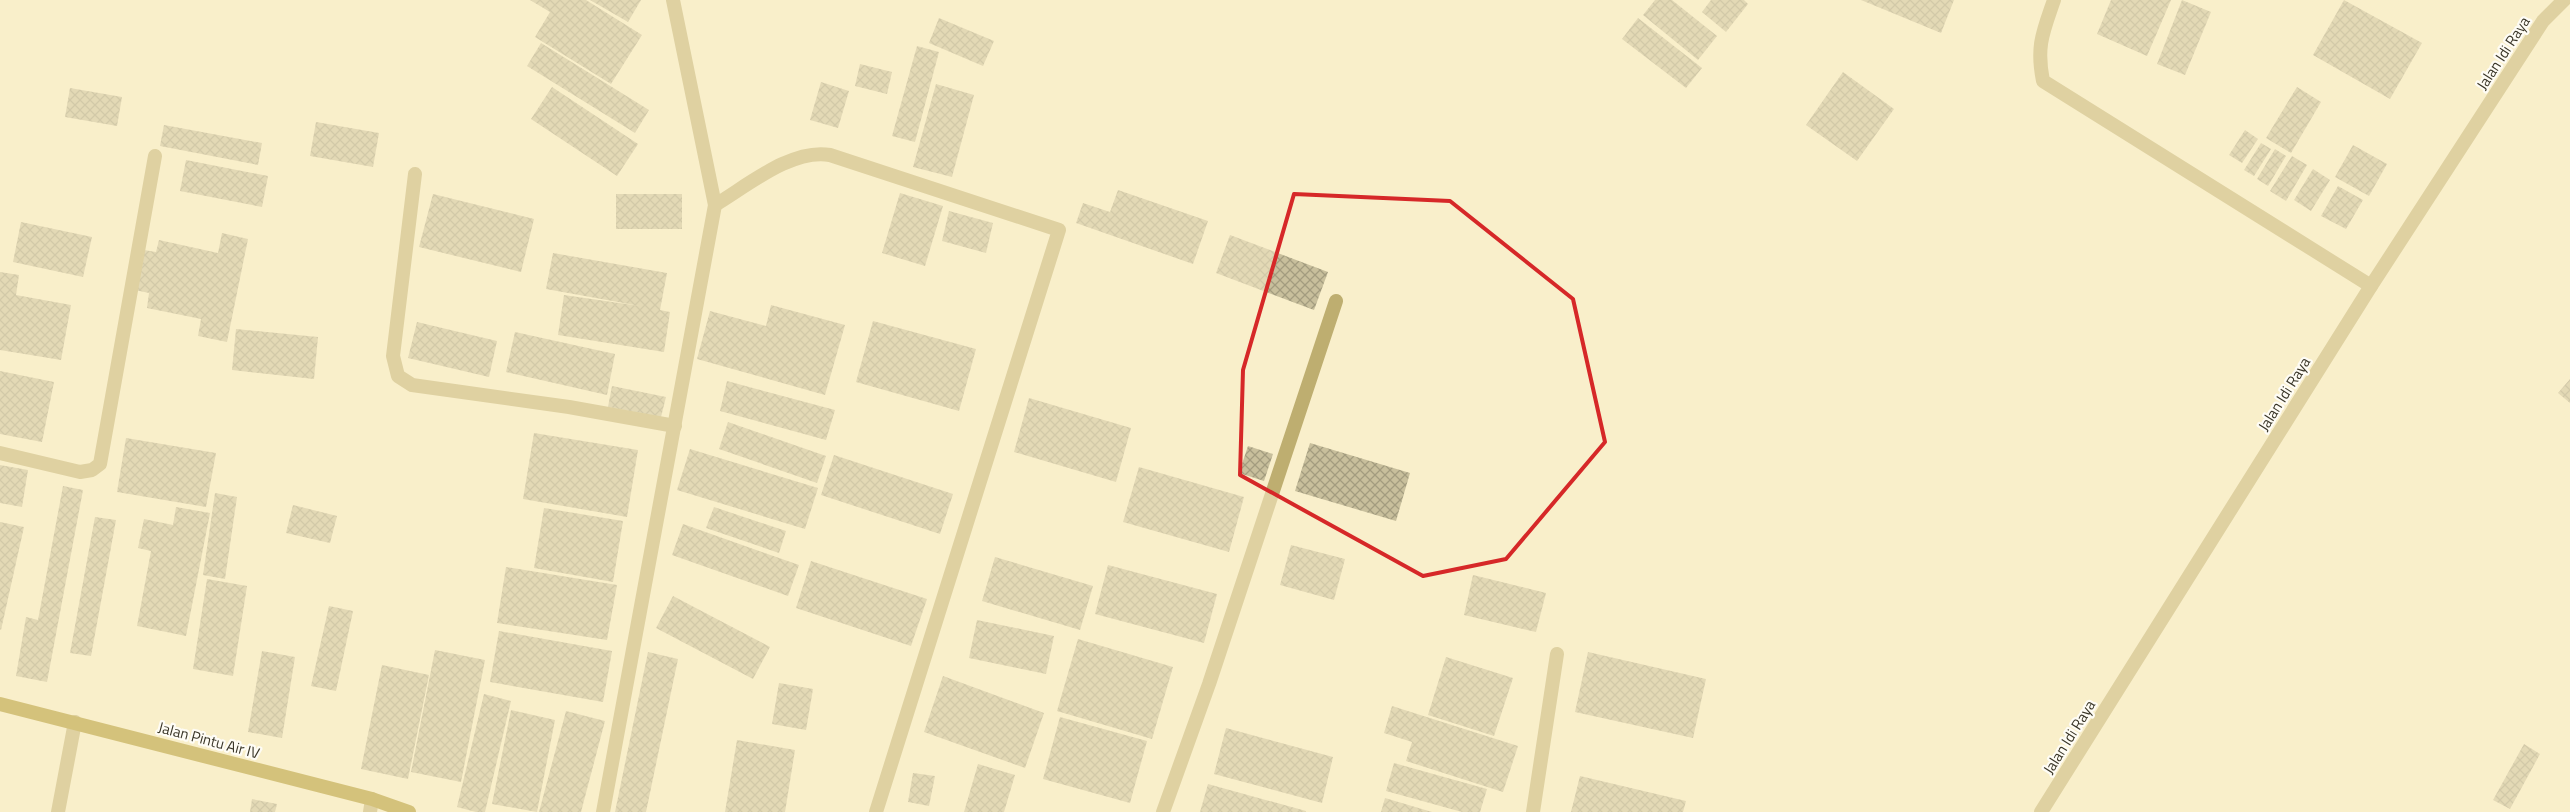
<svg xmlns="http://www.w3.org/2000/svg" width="2570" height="812" font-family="'Titillium Web',sans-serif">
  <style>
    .building { fill: url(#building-cross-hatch) }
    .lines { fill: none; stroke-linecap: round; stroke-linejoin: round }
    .minor { stroke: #beae70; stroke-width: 14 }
    .secondary { stroke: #a78d1c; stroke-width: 14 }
    .marked { fill: none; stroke: #d62828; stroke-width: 4; stroke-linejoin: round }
    .labels { text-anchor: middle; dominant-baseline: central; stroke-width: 4.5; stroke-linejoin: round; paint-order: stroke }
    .street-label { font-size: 15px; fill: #393527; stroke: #fefcf5 }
  </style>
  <defs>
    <pattern id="building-cross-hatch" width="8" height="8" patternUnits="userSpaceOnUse" patternTransform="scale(1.25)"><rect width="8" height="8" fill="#c8bf9c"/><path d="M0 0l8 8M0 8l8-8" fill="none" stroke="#a39c7f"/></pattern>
  </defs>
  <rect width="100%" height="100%" fill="#f9efcb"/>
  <g class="building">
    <path d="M530,0H586L642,35L611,84L535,37L550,12Z"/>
    <path d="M590,0H641L628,22Z"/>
    <path d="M1655,0H1672L1717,36L1698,60L1643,15Z"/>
    <path d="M1711,0H1744L1748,4L1726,32L1702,12Z"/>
    <path d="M1861,0H1954L1941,33Z"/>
    <path d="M2111,0H2171L2147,56L2097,34Z"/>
    <path d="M2182,0L2211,12L2185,75L2157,64Z"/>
    <path d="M2344,0L2422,43L2390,99L2313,55Z"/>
    <path d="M939,18L994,41L983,66L929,43Z"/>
    <path d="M1638,18L1702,68L1686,88L1622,39Z"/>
    <path d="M541,43L649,110L635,133L527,66Z"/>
    <path d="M917,46L939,52L915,142L892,136Z"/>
    <path d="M860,64L892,72L887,94L855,86Z"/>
    <path d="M1843,72L1894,109L1857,161L1806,125Z"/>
    <path d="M821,82L849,91L838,128L810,120Z"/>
    <path d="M936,84L974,95L952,177L913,167Z"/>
    <path d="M552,87L638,144L617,176L531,119Z"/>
    <path d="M2297,87L2321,102L2291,153L2266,138Z"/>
    <path d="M70,88L122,97L117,126L65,117Z"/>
    <path d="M316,122L379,133L373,167L310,156Z"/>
    <path d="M164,125L262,143L258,165L160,146Z"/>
    <path d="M2245,130L2258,139L2242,163L2229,155Z"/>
    <path d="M2261,143L2271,149L2254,176L2244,170Z"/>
    <path d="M2353,145L2387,164L2369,196L2335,177Z"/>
    <path d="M2275,149L2286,156L2268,186L2257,179Z"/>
    <path d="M2292,156L2307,165L2286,201L2270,191Z"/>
    <path d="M186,160L268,176L262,207L180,191Z"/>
    <path d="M2313,169L2330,180L2311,211L2294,200Z"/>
    <path d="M2338,186L2363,200L2346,229L2321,216Z"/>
    <path d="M1118,190L1208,221L1193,264L1076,223L1083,203L1110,212Z"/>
    <path d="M900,193L943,206L925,266L882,253Z"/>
    <path d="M433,194L534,219L521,272L419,247Z"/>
    <rect x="616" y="194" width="66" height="35"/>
    <path d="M949,211L993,223L986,253L942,241Z"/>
    <path d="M21,222L92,237L83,277L13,262Z"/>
    <path d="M222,233L248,239L227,342L198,336L201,319L147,308L149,293L135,290L144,250L156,252L159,240L218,253Z"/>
    <path d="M1230,235L1328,272L1314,310L1216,273Z"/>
    <path d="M553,253L667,273L660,310L670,312L664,352L558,335L564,295L640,306L546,289Z"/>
    <path d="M0,272L19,275L16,295L71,305L61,360L0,350Z"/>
    <path d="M771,305L845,325L825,395L697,359L710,311L766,326Z"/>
    <path d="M873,321L976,349L959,411L856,382Z"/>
    <path d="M417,322L497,341L489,377L408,358Z"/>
    <path d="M236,329L318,337L314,379L232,370Z"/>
    <path d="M515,332L615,354L607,395L506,372Z"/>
    <path d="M0,371L54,382L42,442L0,434Z"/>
    <path d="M2570,379V403L2558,393Z"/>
    <path d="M727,381L835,410L826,440L720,411Z"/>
    <path d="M612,386L666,397L661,417L608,407Z"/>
    <path d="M1029,398L1131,428L1116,482L1014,452Z"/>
    <path d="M728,422L826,456L817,483L719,449Z"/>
    <path d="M534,433L638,450L627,517L523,499Z"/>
    <path d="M126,438L216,453L206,507L117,492Z"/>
    <path d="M1310,443L1410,473L1396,521L1295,491Z"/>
    <path d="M1248,446L1273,454L1264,481L1239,473Z"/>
    <path d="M690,449L818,488L805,529L677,490Z"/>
    <path d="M834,455L953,494L940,534L821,495Z"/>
    <path d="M0,465L28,470L22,507L0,503Z"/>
    <path d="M1139,467L1244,497L1229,552L1123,522Z"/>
    <path d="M63,486L83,490L47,682L16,676L26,617L38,620Z"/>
    <path d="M215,493L237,497L225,579L203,575Z"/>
    <path d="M293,505L337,516L330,543L286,533Z"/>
    <path d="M176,507L210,513L186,636L137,626L151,551L138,548L144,519L173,525Z"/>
    <path d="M714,507L786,531L779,553L706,528Z"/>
    <path d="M544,508L623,521L613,582L534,568Z"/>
    <path d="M95,517L116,520L91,656L70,653Z"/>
    <path d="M0,522L24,527L1,630L0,629Z"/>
    <path d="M683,524L799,565L788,596L672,555Z"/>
    <path d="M1291,545L1345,559L1334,600L1280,585Z"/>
    <path d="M995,557L1093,586L1080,630L982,601Z"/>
    <path d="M811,561L927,599L911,646L796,608Z"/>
    <path d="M1108,565L1217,594L1204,643L1095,614Z"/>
    <path d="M506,567L617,585L607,640L497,623Z"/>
    <path d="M1473,575L1546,593L1536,632L1464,615Z"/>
    <path d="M207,579L247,586L233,676L193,669Z"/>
    <path d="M673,596L770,647L753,679L656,628Z"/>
    <path d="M329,606L353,611L336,691L311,686Z"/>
    <path d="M977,620L1054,636L1046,674L969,658Z"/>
    <path d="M499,631L612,651L603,702L490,682Z"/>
    <path d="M1078,639L1173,667L1152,739L1057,711Z"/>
    <path d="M435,650L485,660L461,782L411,772Z"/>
    <path d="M262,651L295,657L282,738L248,732Z"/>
    <path d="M648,652L678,659L646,812H615Z"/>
    <path d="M1588,652L1706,679L1693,738L1575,712Z"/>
    <path d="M1446,657L1513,678L1494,736L1428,715Z"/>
    <path d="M382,665L429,675L408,779L361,769Z"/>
    <path d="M943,676L1044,713L1025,768L924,732Z"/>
    <path d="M779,683L813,689L806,730L772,724Z"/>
    <path d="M484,694L511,701L485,812H476L457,807Z"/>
    <path d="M1392,706L1518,746L1503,792L1406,761L1412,742L1384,733Z"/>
    <path d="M511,710L555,720L537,812L492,804Z"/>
    <path d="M566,711L605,721L586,793L581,812H539Z"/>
    <path d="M1060,717L1147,741L1130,803L1043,779Z"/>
    <path d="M1226,728L1333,757L1322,803L1214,774Z"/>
    <path d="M737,740L795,750L785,812H725Z"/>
    <path d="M2524,744L2540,754L2510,809L2493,800Z"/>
    <path d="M1394,763L1487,789L1480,812H1462L1386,791Z"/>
    <path d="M978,764L1015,775L1004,812H964Z"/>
    <path d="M913,773L935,776L929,806L908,802Z"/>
    <path d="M1580,776L1686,801L1683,812H1571Z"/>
    <path d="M1208,784L1306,811V812H1200Z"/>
    <path d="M1385,798L1432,812H1381Z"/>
    <path d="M252,799L277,804L275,812H250Z"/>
  </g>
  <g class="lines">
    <g class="minor">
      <path d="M2054,0C2043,32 2036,46 2043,81L2371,286"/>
      <path d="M415,174L393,356L398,376L412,385L569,407L675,426"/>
      <path d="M715,205C747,186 792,148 830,155L1059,230L876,812"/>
      <path d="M0,453L80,472L92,470L100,464L155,156"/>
      <path d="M58,812L75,722"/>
      <path d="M370,812L372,799"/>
      <path d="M603,812L715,205L673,0"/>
      <path d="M1163,812L1209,684L1336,301"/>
      <path d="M1533,812L1557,654"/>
      <path d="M2041,812L2371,286L2543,21L2564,0"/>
    </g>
    <path class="secondary" d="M0,704L372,799L409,812"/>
  </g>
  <path d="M0 0H2570V812H0ZM1294,194L1450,201L1573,299L1605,442L1506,559L1423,576L1240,475L1243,370Z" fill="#f9efcb" fill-opacity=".55" fill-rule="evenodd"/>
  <path class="marked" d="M1294,194L1450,201L1573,299L1605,442L1506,559L1423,576L1240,475L1243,370Z"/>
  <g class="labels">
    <g class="street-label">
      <text transform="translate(2503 53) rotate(-57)">Jalan Idi Raya</text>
      <text transform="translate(2284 394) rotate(-58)">Jalan Idi Raya</text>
      <text transform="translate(2069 737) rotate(-58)">Jalan Idi Raya</text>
      <text transform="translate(209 740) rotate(15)">Jalan Pintu Air IV</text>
    </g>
  </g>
</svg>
